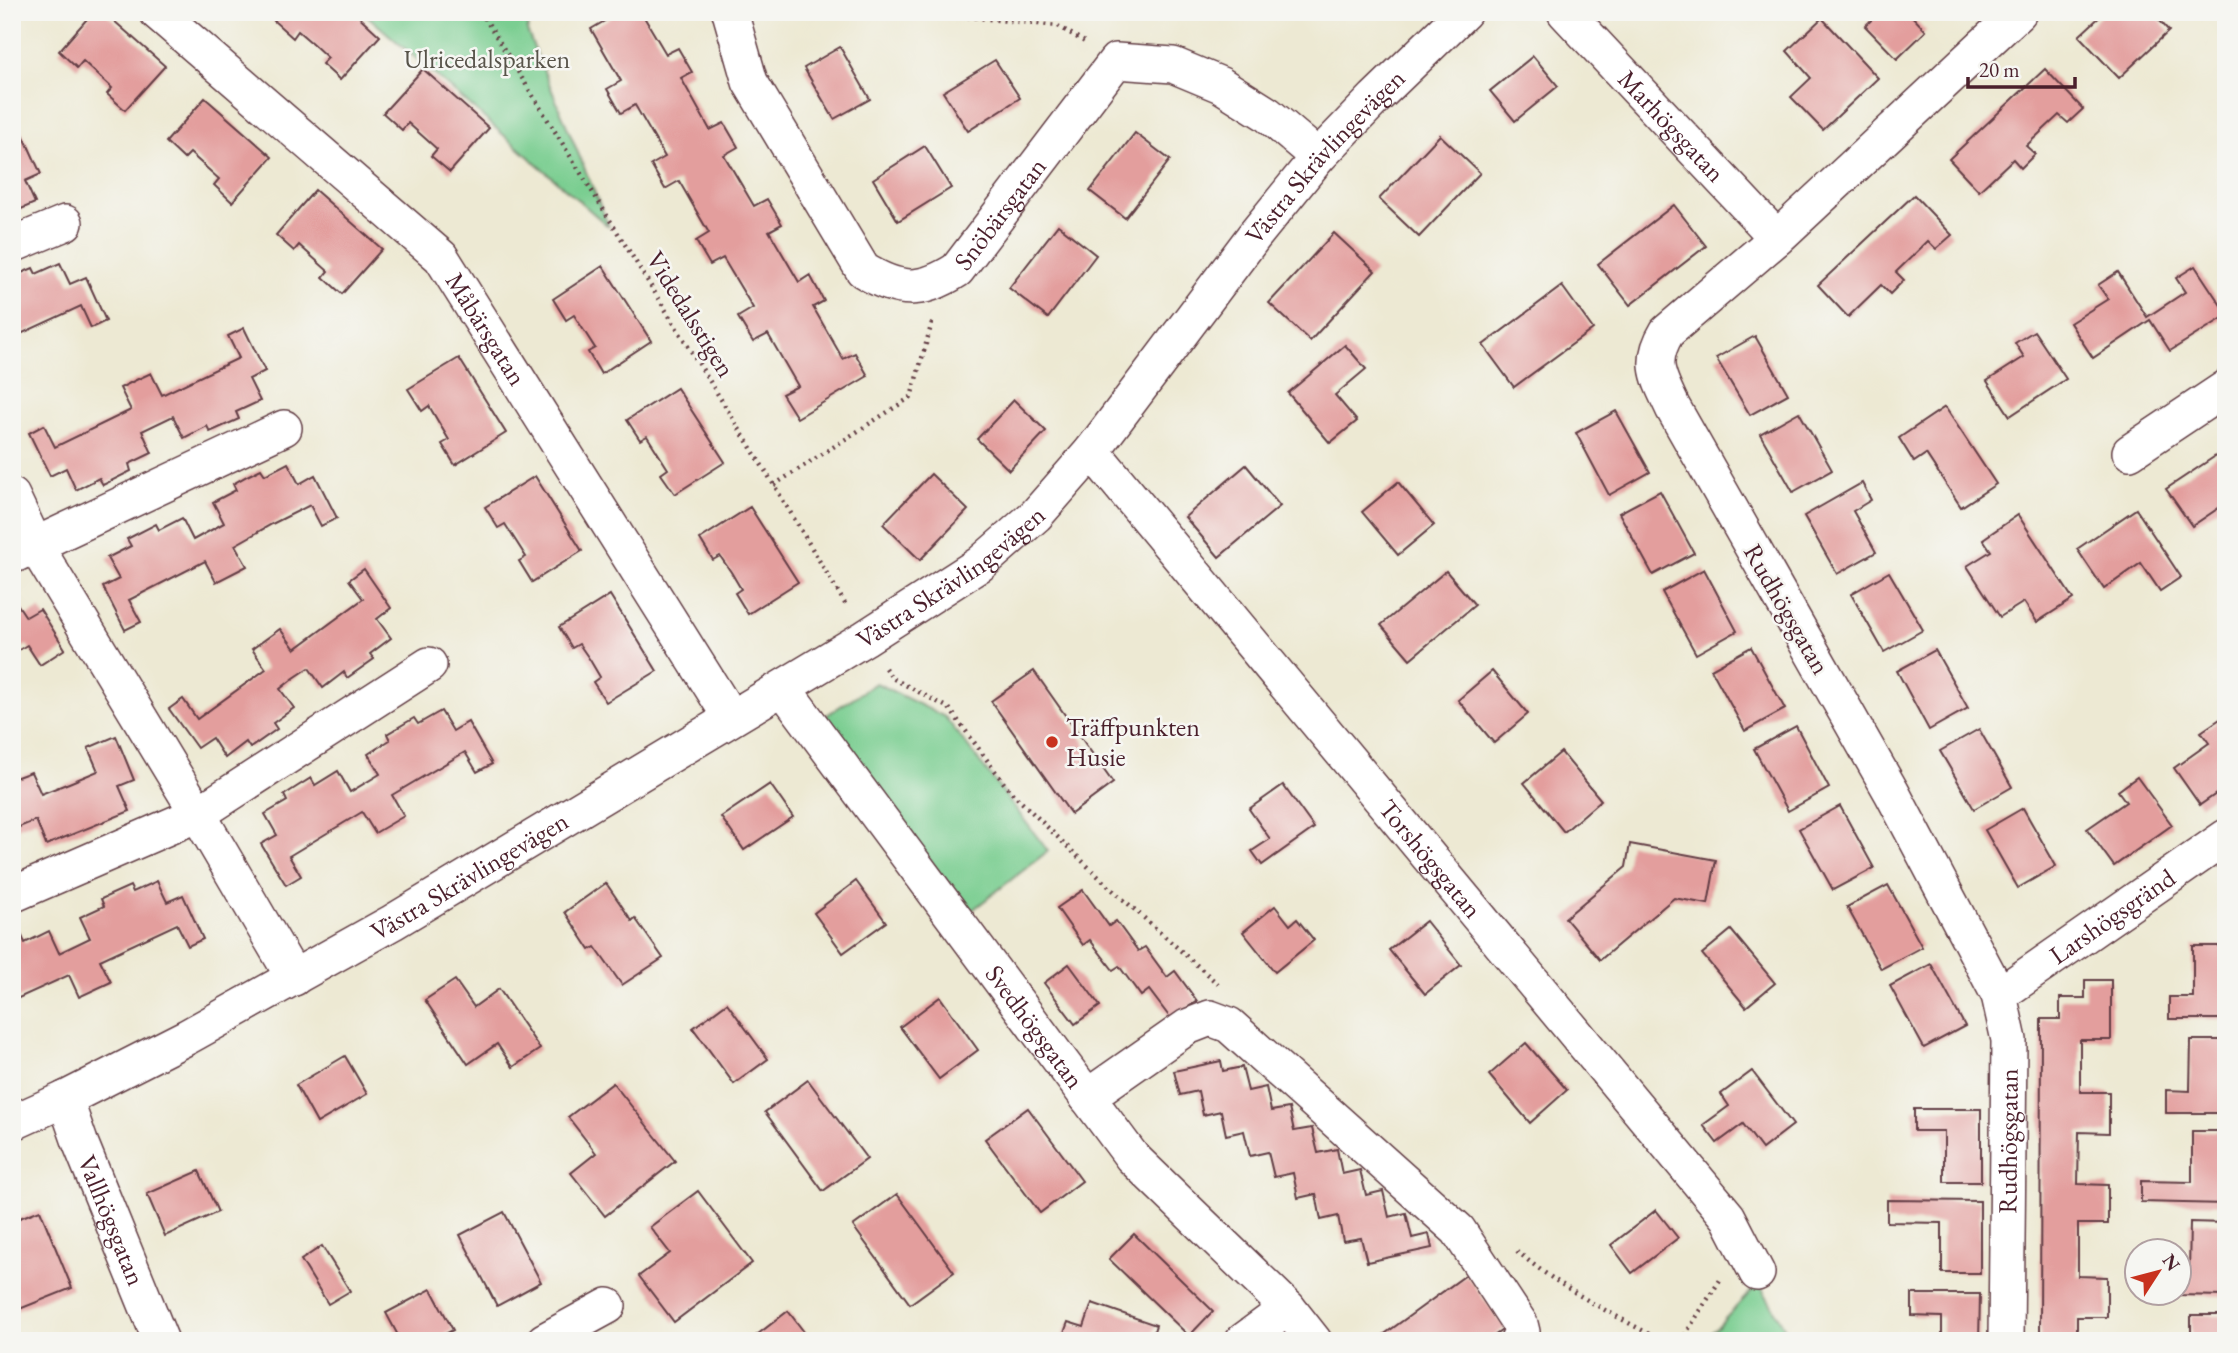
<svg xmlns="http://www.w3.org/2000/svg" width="2238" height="1353" font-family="'EB Garamond',serif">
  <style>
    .green { fill: #7ace91; stroke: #62765e; stroke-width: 2 }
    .building { fill: #e39e9d }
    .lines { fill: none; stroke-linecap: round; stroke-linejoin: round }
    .minor-casing { stroke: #623d44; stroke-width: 38 }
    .path { stroke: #623d44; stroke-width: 4.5; stroke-dasharray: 2 5; stroke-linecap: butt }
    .minor { stroke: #fff; stroke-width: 35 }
    .poi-dot { fill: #c8321e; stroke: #f6f6f2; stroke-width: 2.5 }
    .labels { text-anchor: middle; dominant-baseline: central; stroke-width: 5; stroke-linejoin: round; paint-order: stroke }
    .park-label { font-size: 26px; fill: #58544a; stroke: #f6f6f2 }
    .street-label { font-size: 26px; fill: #4a1f2b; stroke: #f6f6f2 }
    .poi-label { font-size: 26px; fill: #4a1f2b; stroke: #f6f6f2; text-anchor: start }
  </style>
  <rect width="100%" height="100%" fill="#f6f6f2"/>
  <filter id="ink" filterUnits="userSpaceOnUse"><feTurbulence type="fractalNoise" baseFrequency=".0143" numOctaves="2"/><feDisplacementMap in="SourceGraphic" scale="14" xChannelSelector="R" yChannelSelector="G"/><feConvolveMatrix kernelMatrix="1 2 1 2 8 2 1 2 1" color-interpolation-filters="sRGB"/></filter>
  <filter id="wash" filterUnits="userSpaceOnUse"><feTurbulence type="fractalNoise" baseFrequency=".00686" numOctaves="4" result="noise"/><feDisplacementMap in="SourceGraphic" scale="28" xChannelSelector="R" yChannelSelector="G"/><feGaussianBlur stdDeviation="1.57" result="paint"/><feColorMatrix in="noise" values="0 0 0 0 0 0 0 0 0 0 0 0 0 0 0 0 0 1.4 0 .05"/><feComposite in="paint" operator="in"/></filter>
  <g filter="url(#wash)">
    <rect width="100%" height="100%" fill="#ede9d3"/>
    <g class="green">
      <path d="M363,12H533L527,31L609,227Z"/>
      <path d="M876,683L945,717L1048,851L970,912L829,731L827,715Z"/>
      <path d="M1759,1283L1792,1341H1704Z"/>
    </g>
    <g id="blocks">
      <g class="building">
        <path d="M93,12H104L165,66L125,110L107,94L112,88L83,61L77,68L59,51Z"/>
        <path d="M282,12H354L380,36L340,80L322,64L328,58L313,44L298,31L293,38L274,21Z"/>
        <path d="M620,12H641L666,54L678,48L692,72L681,78L710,130L724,123L738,147L724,155L754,206L767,199L782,224L769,231L799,282L810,275L824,301L813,307L843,359L855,353L868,376L797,418L782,394L798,386L768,334L753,342L738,317L753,308L723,258L710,265L696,241L709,233L679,181L665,189L651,165L665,157L635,105L621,113L607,89L621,81L591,29Z"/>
        <path d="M1880,12H1908L1926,31L1897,59L1865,26Z"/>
        <path d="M2105,12H2152L2169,31L2119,78L2079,36Z"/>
        <path d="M1822,18L1878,78L1823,130L1791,97L1811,78L1787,51Z"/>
        <path d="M840,47L870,99L834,119L804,68Z"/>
        <path d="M1533,56L1558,86L1515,121L1490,91Z"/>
        <path d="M995,60L1020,98L968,131L943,92Z"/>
        <path d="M423,69L489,128L450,172L431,156L437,149L408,123L402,130L383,113Z"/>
        <path d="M2045,69L2083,109L2068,123L2059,115L2026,146L2035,154L2021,168L2013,159L1979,191L1949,159Z"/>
        <path d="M205,98L272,157L232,202L214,185L219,179L190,153L184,159L166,142Z"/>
        <path d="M21,130L41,174L25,181L35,203L12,213V161L16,159L12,151V134Z"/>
        <path d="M1135,133L1170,160L1125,218L1090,191Z"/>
        <path d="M1440,135L1480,173L1419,237L1379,199Z"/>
        <path d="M925,146L951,188L898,221L873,179Z"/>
        <path d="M315,190L382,249L342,294L323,277L328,271L299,245L294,251L276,235Z"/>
        <path d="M1914,195L1952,235L1936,249L1928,241L1896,272L1904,280L1890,294L1881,285L1848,317L1818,285Z"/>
        <path d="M1674,205L1706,246L1630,305L1598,264Z"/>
        <path d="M1058,225L1096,255L1048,318L1009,288Z"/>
        <path d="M1334,233L1375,271L1310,341L1269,303Z"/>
        <path d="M60,263L70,284L86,277L106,321L91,328L81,306L12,338V277L33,268L36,274Z"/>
        <path d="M603,266L651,341L601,374L588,352L595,348L574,315L566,320L553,299Z"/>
        <path d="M2195,266L2226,313V316L2170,351L2150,320L2093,358L2070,323L2108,299L2098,285L2118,272L2147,317L2185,292L2176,278Z"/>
        <path d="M1562,286L1593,329L1514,387L1483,345Z"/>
        <path d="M244,328L265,371L249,379L260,401L236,412L239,419L210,432L207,426L184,438L173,416L142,431L152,453L129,464L131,471L103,485L99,478L76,490L66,468L50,476L29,433L44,425L55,447L131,410L120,388L136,380L151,373L162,395L239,358L228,336Z"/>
        <path d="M2034,331L2066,379L2010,416L1987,381L2024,357L2015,343Z"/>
        <path d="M1755,336L1788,394L1750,415L1716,358Z"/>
        <path d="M1345,345L1366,369L1335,395L1357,421L1330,443L1288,393Z"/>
        <path d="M459,358L506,433L455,465L442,444L449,440L429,406L422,411L408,389Z"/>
        <path d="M677,388L725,462L675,494L661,474L668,469L647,436L640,440L627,420Z"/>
        <path d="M1014,400L1046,431L1009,470L977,439Z"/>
        <path d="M1945,407L1996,484L1961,507L1926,454L1914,462L1899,438Z"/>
        <path d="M1616,411L1650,472L1609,495L1576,433Z"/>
        <path d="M1799,412L1832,470L1793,492L1760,434Z"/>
        <path d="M2226,449V503L2192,526L2166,489Z"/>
        <path d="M288,463L299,484L315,475L337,518L321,526L310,505L272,524L235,545L247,566L216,582L205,561L129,600L141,622L125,630L103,587L119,579L107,558L131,546L127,539L156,524L159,530L182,518L193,540L224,523L213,502L236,490L233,484L247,476L261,469L265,475Z"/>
        <path d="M1246,465L1280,506L1219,557L1185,517Z"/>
        <path d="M931,474L968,510L920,560L883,524Z"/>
        <path d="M535,476L582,551L532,582L519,561L526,557L505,524L498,528L485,507Z"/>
        <path d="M1398,482L1434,525L1398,555L1362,512Z"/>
        <path d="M1862,483L1871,500L1853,511L1876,552L1837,574L1804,516Z"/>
        <path d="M1660,491L1694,553L1653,575L1619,513Z"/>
        <path d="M750,507L798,582L748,614L735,593L741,589L731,572L720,556L713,560L700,539Z"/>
        <path d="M2136,509L2181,577L2160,591L2141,563L2104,589L2077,549Z"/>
        <path d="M2018,515L2073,599L2037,622L2024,602L2000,617L1967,566L1991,551L1983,539Z"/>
        <path d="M364,569L391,608L377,619L391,638L370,654L374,659L347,678L344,672L323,688L309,668L294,678L280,689L294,708L273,723L277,729L250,748L246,742L225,758L212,738L197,748L169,709L183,699L197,719L266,669L252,649L280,629L295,649L363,599L349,580Z"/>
        <path d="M1704,569L1737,631L1696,654L1662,592Z"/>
        <path d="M1446,571L1475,605L1410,659L1381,625Z"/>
        <path d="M1889,572L1923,630L1884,652L1851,594Z"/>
        <path d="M610,595L657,671L606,702L593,682L600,677L590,660L579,644L572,648L559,627Z"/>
        <path d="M12,596L26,617L40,609L65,649L40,665L27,645L12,654Z"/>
        <path d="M1751,647L1785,709L1745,731L1711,669Z"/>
        <path d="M1935,650L1968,708L1929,730L1897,671Z"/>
        <path d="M1034,671L1113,783L1071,814L991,701Z"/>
        <path d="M1492,671L1528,714L1494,743L1458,700Z"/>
        <path d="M441,711L453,731L468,722L492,764L477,772L465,752L392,795L404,816L375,833L362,812L289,856L301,876L286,885L261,844L277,835L265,814L287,801L284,795L298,786L311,778L315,785L338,771L350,792L380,774L368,754L390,740L387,734L414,718L418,724Z"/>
        <path d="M2223,717L2226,721V787L2200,805L2174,768L2209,743L2201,732Z"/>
        <path d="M1796,726L1829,788L1788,811L1754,749Z"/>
        <path d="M1979,729L2012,787L1974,809L1940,751Z"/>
        <path d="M116,736L134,780L119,786L130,811L46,845L36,820L12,830V779L31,772L41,794L69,783L98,771L88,748Z"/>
        <path d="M1561,752L1601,800L1564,832L1524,783Z"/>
        <path d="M2137,777L2172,825L2114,866L2087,829L2126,802L2118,791Z"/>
        <path d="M770,784L793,817L744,850L721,817Z"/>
        <path d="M1283,785L1314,828L1262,865L1252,851L1270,839L1249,809Z"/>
        <path d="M1840,806L1874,868L1833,890L1799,829Z"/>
        <path d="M2023,808L2056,866L2018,888L1985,830Z"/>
        <path d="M1630,844L1716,860L1708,904L1674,898L1600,960L1565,918L1626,867Z"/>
        <path d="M157,881L167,902L183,895L203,939L188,946L177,924L100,960L111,982L79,997L69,975L12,1001V941L22,936L25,943L49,931L59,953L90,938L80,917L104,906L101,899L130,886L133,892Z"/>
        <path d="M856,881L886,922L843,953L814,913Z"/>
        <path d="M606,883L632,921L635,918L663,958L622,985L595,947L590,950L565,912Z"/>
        <path d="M1888,885L1922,947L1881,969L1847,907Z"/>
        <path d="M1083,890L1109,926L1116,921L1138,951L1145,947L1167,977L1175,971L1197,1001L1171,1019L1149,990L1141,996L1119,966L1113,970L1090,940L1083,945L1057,908Z"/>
        <path d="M1275,906L1290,925L1297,919L1314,940L1275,972L1243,932Z"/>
        <path d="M1426,921L1461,965L1425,994L1389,950Z"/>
        <path d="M1731,930L1775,983L1746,1007L1702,954Z"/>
        <path d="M2193,946H2226V1019H2169V997H2193Z"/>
        <path d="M1069,964L1100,1006L1075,1024L1044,983Z"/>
        <path d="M1931,964L1965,1026L1924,1048L1890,986Z"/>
        <path d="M455,980L474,1007L499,989L540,1049L513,1067L497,1044L468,1064L425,1000Z"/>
        <path d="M2085,980H2111V1040H2080V1092H2109V1133L2079,1132L2078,1184L2108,1185V1224H2078V1276L2107,1277V1317H2077V1341H2040L2041,1019H2060V998H2085Z"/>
        <path d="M940,997L978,1050L939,1079L900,1027Z"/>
        <path d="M727,1003L768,1059L734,1084L693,1028Z"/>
        <path d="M2191,1040H2225V1113H2166V1090L2190,1091Z"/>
        <path d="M1526,1043L1567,1090L1530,1123L1489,1075Z"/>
        <path d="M345,1056L367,1094L317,1123L296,1085Z"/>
        <path d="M1221,1061L1223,1071L1242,1067L1248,1091L1266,1087L1271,1111L1289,1108L1294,1131L1312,1128L1318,1153L1337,1149L1342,1174L1360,1170L1366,1195L1383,1191L1389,1217L1406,1213L1412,1238L1429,1234L1432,1248L1367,1262L1361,1238L1343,1241L1338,1216L1321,1220L1316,1194L1298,1198L1293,1173L1274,1177L1268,1152L1250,1156L1244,1131L1226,1135L1221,1111L1203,1115L1198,1091L1180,1095L1174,1071Z"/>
        <path d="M1752,1071L1793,1125L1762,1149L1743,1124L1717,1143L1703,1125L1729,1106L1721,1094Z"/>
        <path d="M808,1080L867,1159L823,1191L765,1112Z"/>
        <path d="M613,1083L675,1161L605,1216L571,1173L596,1153L568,1117Z"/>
        <path d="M1028,1108L1082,1181L1040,1213L985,1139Z"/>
        <path d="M1914,1109H1981V1182H1944V1131H1914Z"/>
        <path d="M2192,1131H2226V1204L2141,1202V1181L2192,1182Z"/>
        <path d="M199,1171L218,1212L165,1236L147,1194Z"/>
        <path d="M698,1191L752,1263L674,1322L639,1276L670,1253L650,1227Z"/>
        <path d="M897,1194L954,1272L910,1304L853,1226Z"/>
        <path d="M1887,1200L1980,1201V1273H1942V1223L1887,1222Z"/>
        <path d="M40,1210L72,1288L12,1312V1221Z"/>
        <path d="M1656,1210L1678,1238L1632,1273L1611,1245Z"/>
        <path d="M504,1212L541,1282L497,1306L460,1235Z"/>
        <path d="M2190,1222L2224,1223V1296L2179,1295V1273H2189Z"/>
        <path d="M1134,1234L1213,1311L1189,1336L1109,1259Z"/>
        <path d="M322,1246L350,1291L328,1304L301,1260Z"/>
        <path d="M1466,1275L1505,1328L1487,1341H1375Z"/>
        <path d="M431,1289L453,1330L432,1341H401L386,1313Z"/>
        <path d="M1912,1294H1980L1979,1341H1942V1317L1912,1316Z"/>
        <path d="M1092,1303L1156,1325L1151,1340L1135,1335L1133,1341H1061L1068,1322L1084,1327Z"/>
        <path d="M788,1311L811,1341H749Z"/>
        <rect x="2191" y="1315" width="35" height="26"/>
      </g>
    </g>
  </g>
  <g filter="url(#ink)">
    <use href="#blocks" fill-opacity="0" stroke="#623d44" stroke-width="2"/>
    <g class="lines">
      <defs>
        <g id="minor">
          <path id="s1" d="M157,12L441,257L731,718"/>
          <path id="s2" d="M730,12L750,82L863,270C899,292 921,293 957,270L1116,61L1173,65L1221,85L1267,114L1318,157"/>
          <path id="s3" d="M1565,12L1777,238"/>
          <path d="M12,245L65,223"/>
          <path id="s4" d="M1092,451L1728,1217L1757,1273"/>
          <path d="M2130,452L2226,388"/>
          <path d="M12,496L35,545L198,814L294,978"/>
          <path d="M12,556L284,428"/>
          <path id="s5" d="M783,688L1132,1157L1288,1308L1314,1341"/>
          <path d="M12,895L198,814L429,665"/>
          <path id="s6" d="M1999,995L2226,837"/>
          <path d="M1087,1097L1187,1027L1210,1018L1229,1025L1458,1230L1520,1324L1522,1332L1518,1341"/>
          <path id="s7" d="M65,1099L80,1142L161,1341"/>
          <path id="s8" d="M12,1123L65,1099L187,1037L393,922L865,638L980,564L1036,515L1092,451L1254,236L1318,157L1375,98L1464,12"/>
          <path d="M544,1341L608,1306"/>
          <path d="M1243,1341L1288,1308"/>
          <path id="s9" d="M2006,1341L2009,1040L1999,995L1892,793L1673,408C1659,378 1648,363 1667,332L1777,238L2019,12"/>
        </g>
      </defs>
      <use href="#minor" class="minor-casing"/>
      <g class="path">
        <path d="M481,12L774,485L847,607"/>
        <path d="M919,12L1058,26L1088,44"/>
        <path d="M774,485L911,397L933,319"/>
        <path d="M885,668L892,678L949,708L1009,790L1106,884L1218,984"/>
        <path d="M1517,1251C1559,1288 1613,1314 1662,1341"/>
        <path d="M1681,1341L1720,1280"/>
      </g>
      <use href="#minor" class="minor"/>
    </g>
  </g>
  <circle class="poi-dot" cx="1052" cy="742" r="7"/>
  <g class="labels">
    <g class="park-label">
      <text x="487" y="59">Ulricedalsparken</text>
    </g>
    <g class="street-label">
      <text stroke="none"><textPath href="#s3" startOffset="156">Marhögsgatan</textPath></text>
      <text stroke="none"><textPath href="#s8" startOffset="1654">Västra Skrävlingevägen</textPath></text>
      <text stroke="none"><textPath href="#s2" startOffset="464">Snöbärsgatan</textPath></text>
      <text transform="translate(691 314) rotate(58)">Videdalsstigen</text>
      <text stroke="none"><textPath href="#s1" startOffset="460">Måbärsgatan</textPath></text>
      <text stroke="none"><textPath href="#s8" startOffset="1087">Västra Skrävlingevägen</textPath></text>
      <text transform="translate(1787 609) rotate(60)">Rudhögsgatan</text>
      <text stroke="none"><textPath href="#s4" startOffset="530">Torshögsgatan</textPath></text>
      <text stroke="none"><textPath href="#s8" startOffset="520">Västra Skrävlingevägen</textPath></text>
      <text stroke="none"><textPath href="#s6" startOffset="138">Larshögsgränd</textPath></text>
      <text stroke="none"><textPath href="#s5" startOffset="422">Svedhögsgatan</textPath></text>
      <text stroke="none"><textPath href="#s9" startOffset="200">Rudhögsgatan</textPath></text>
      <text stroke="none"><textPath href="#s7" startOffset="130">Vallhögsgatan</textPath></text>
    </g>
    <g class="poi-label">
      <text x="1066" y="727">Träffpunkten<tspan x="1066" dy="30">Husie</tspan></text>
    </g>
  </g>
  <rect width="2238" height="1353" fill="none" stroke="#f6f6f2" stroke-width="42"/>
  <g transform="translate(2158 1272) rotate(54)"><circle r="33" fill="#f6f6f2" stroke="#b1a0a2" stroke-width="2"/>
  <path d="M0-5L12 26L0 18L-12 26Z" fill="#c8321e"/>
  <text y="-10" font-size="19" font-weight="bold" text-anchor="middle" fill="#4a1f2b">N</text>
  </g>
  <path d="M1968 77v10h107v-10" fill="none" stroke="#4a1f2b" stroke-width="3.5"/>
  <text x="1979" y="77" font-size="21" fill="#4a1f2b" stroke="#f6f6f2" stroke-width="5" paint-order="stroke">20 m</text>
</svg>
